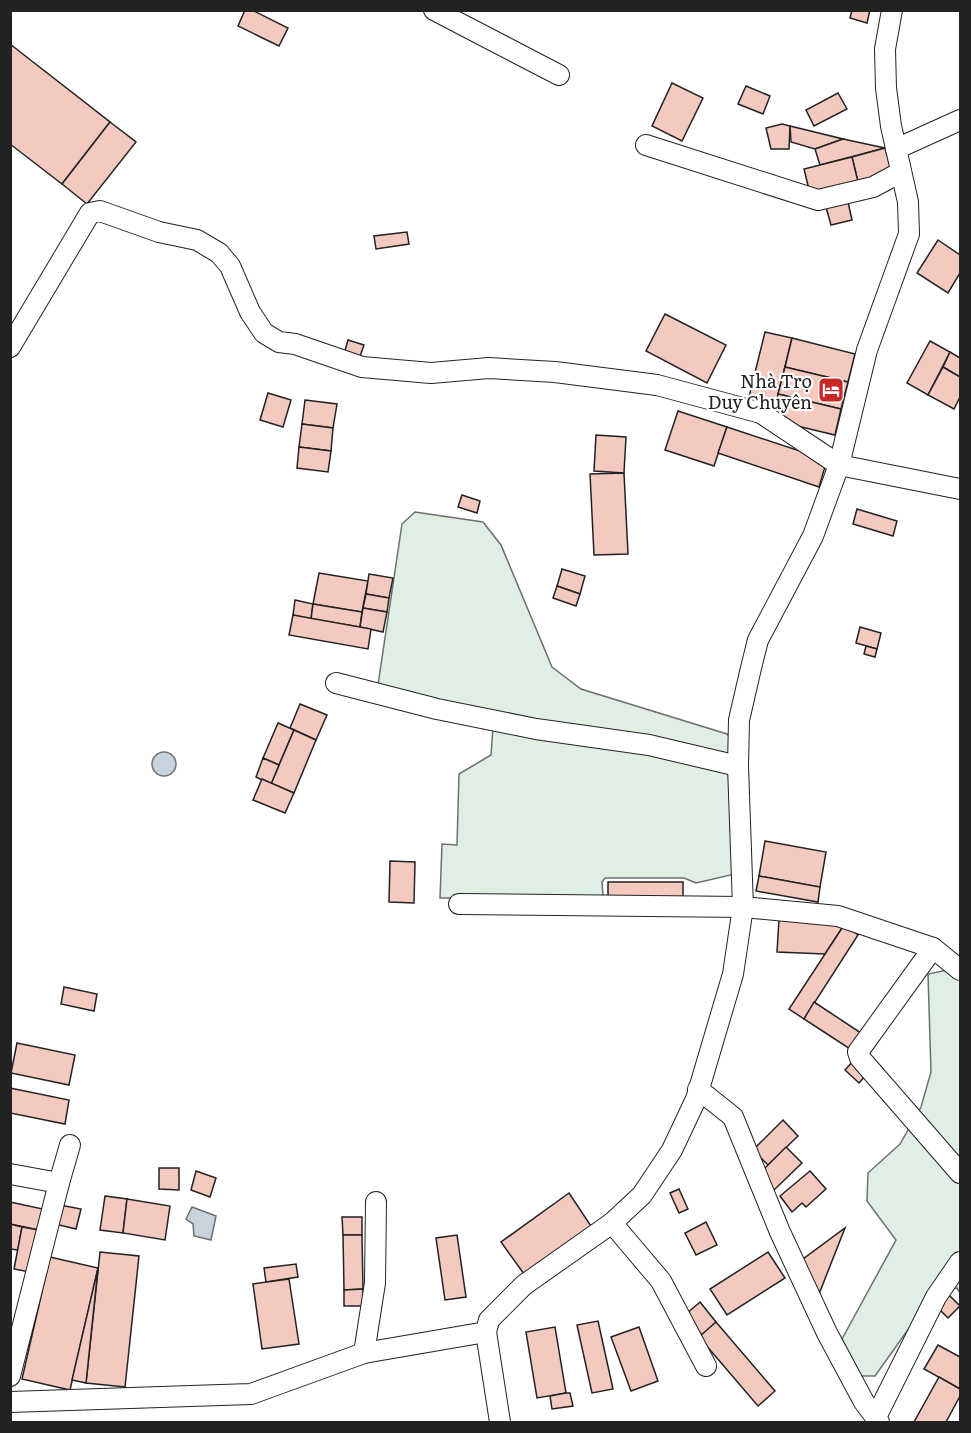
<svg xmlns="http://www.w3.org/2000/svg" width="971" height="1433" font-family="Literata,serif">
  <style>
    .green { fill: #e0efe3; stroke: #6f6f6f; stroke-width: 1.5 }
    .water { fill: #c7d3dd; stroke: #6f6f6f; stroke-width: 1.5 }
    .building { fill: #f3c9c0; stroke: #222; stroke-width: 1.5 }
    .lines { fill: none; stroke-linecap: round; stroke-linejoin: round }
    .minor-casing { stroke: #222; stroke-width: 22 }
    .minor { stroke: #fff; stroke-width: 20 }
    .labels { text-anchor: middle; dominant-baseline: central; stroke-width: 4.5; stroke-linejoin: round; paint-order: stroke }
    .poi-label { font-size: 18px; fill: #222; stroke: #fff; text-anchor: end }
  </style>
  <rect width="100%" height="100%" fill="#fff"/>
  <g class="green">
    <path d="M415,512L483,522L501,545L552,667L581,689L727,734L734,743L735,874L696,883L684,878H605L602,882L603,895L600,898H440L442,844L457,845L459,774L491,755L494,713L378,685L402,524Z"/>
    <path d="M947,970L960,979V1293L957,1288L937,1289L875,1376H861L842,1339L896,1240L867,1201L868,1173L900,1144L921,1107L931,1072L928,974Z"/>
  </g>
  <g class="water">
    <circle cx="164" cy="764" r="12"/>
    <path d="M192,1207L216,1216L211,1240L194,1236L193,1224L186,1219Z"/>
  </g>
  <g class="building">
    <path d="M245,10H252L288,28L279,46L238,26Z"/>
    <path d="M852,10H870L867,23L850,18Z"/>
    <path d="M10,44L110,122L62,184L10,144Z"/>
    <path d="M672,83L703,98L682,141L652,126Z"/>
    <path d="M746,86L770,96L763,114L738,104Z"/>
    <path d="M838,93L847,109L814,126L806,110Z"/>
    <path d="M110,122L136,142L87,204L62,184Z"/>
    <path d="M782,124L790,126L789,149H771L766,128Z"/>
    <path d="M790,126L843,139L815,149L791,142Z"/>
    <path d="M843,139L885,148L820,165L815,149Z"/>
    <path d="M885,148L892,173L858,182L852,157Z"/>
    <path d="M852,157L858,182L810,194L804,169Z"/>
    <path d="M848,202L852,220L831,225L826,207Z"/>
    <path d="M407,232L409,244L376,249L374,236Z"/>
    <path d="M938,240L960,255V273L948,293L917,273Z"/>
    <path d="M665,314L726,345L707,383L646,351Z"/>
    <path d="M765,332L792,338L774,411L747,405Z"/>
    <path d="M792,338L855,354L848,382L785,367Z"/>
    <path d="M348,340L364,345L359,359L344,354Z"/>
    <path d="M930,341L950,352L928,395L907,383Z"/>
    <path d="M950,352L960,358V377L943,367Z"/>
    <path d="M785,367L848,382L841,409L778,394Z"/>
    <path d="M943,367L960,377V397L954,409L928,395Z"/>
    <path d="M268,393L291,400L283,427L260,420Z"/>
    <path d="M778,394L841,409L835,435L772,420Z"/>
    <path d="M305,400L337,404L333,428L302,424Z"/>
    <path d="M678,411L727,427L714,466L665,450Z"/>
    <path d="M302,424L333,428L331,451L299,447Z"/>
    <path d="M727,427L827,460L819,487L718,453Z"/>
    <path d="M596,435L626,437L624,473L594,471Z"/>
    <path d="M299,447L331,451L328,472L297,468Z"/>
    <path d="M624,473L628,554L594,555L590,474Z"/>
    <path d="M462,495L480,501L477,513L458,507Z"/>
    <path d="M857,509L897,521L893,536L853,524Z"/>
    <path d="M562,569L585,576L580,594L557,586Z"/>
    <path d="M319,573L368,581L362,612L313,604Z"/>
    <path d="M369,574L393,578L389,598L366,594Z"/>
    <path d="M557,586L580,594L576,606L553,598Z"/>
    <path d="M366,594L389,598L387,612L363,608Z"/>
    <path d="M295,600L313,604L311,619L293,615Z"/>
    <path d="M313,604L362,612L360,627L311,619Z"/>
    <path d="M363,608L387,612L383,632L360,627Z"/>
    <path d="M293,615L371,629L368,649L289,635Z"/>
    <path d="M860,627L881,633L877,649L856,643Z"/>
    <path d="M866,646L877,649L875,657L864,654Z"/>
    <path d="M300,704L327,715L316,740L290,728Z"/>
    <path d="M278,723L294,730L279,765L263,758Z"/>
    <path d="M294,730L316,740L294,793L271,784Z"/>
    <path d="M263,758L279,765L271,784L256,777Z"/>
    <path d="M262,779L294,793L285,813L253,800Z"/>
    <path d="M765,841L826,852L820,887L759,876Z"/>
    <path d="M390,861L415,862L414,903L389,902Z"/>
    <path d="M759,876L820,887L818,902L756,891Z"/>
    <rect x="608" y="882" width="75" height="21"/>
    <path d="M779,919L844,925L825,954L777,952Z"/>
    <path d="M844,925L858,935L804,1019L789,1009Z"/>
    <path d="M64,987L97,994L94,1011L61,1004Z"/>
    <path d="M814,1002L861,1033L850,1049L804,1019Z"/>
    <path d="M17,1043L75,1055L69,1085L11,1073Z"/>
    <path d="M854,1060L868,1073L859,1083L845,1070Z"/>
    <path d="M10,1088L69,1100L65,1124L10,1113Z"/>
    <path d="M783,1120L798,1136L768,1165L753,1150Z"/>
    <path d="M786,1147L802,1163L774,1190L759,1174Z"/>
    <path d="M159,1168H179V1190L159,1189Z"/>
    <path d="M196,1171L216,1178L210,1197L191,1190Z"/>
    <path d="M810,1171L826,1189L806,1207L802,1203L792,1212L780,1196Z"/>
    <path d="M679,1189L688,1209L679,1213L670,1193Z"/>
    <path d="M569,1193L591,1226L524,1274L501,1242Z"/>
    <path d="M105,1196L127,1199L123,1233L100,1230Z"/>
    <path d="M127,1199L170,1206L165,1240L123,1233Z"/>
    <path d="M10,1202L43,1209L39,1230L10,1224Z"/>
    <path d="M60,1205L81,1209L76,1229L55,1224Z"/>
    <path d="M342,1217H362V1235H343Z"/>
    <path d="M706,1222L717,1245L696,1255L685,1233Z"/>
    <path d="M10,1224L22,1227L18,1250L10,1249Z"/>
    <path d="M22,1227L39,1230L30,1272L14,1269Z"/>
    <path d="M845,1228L819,1294L799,1262Z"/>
    <path d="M343,1235H362L363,1289L344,1290Z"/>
    <path d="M457,1235L466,1297L445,1300L436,1238Z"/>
    <path d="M100,1252L139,1256L125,1387L86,1383Z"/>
    <path d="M768,1252L785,1278L727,1315L710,1289Z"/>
    <path d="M50,1257L98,1268L70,1390L22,1379Z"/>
    <path d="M296,1264L298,1277L266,1282L264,1268Z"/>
    <path d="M98,1268L86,1383L72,1380Z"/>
    <path d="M289,1279L299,1344L262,1349L253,1284Z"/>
    <path d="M363,1289V1306H344V1290Z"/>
    <path d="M949,1295L960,1306L948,1318L937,1307Z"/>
    <path d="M700,1302L716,1322L702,1335L685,1315Z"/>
    <path d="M598,1321L613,1389L592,1393L577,1325Z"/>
    <path d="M716,1322L775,1391L758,1406L699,1337Z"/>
    <path d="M555,1327L566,1393L537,1398L526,1332Z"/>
    <path d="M639,1327L658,1381L631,1391L611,1337Z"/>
    <path d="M938,1345L960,1357V1389L924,1369Z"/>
    <path d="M939,1377L960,1389V1396L946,1422H914Z"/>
    <path d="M566,1393H570L573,1406L552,1409L550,1396Z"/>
  </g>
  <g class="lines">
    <defs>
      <g id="minor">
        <path d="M434,10L559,75"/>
        <path d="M646,145L818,200L873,187L901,172"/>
        <path d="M896,149L960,120"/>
        <path d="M10,347L90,213L100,211L159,232L197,240L219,253L230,266L250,312L264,333L279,342L295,344L362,367L431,373L489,368L555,372L657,385L761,413L839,465L960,489"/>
        <path d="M336,683L437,709L536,729L649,745L738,766"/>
        <path d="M459,904L743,907L838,916L933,948L960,970"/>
        <path d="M933,948L858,1052L860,1058L960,1173"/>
        <path d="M698,1089L733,1117L780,1232L827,1333L864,1402L879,1422"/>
        <path d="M10,1174L59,1183L10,1376"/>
        <path d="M59,1183L70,1145"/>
        <path d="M612,1223L661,1281L706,1366"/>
        <path d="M486,1332L500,1422"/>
        <path d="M364,1353L375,1283L376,1202"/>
        <path d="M10,1402L251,1394L364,1353L486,1332L489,1320L524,1285L612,1223L642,1195L672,1150L696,1099L733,974L743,907L738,766L739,720L751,668L758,640L813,536L839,465L867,350L909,234L908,202L891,126L886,88L885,49L892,10"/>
        <path d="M876,1417L936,1297L960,1262"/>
      </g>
    </defs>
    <use href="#minor" class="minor-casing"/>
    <use href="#minor" class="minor"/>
  </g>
  <defs>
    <symbol id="hotel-square" viewBox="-11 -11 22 22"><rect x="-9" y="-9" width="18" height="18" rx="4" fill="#c62828" stroke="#fff"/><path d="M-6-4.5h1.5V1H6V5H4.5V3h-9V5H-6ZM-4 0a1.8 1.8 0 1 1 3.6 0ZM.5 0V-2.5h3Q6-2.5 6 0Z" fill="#fff"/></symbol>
  </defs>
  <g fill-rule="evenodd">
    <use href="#hotel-square" x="816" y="375" width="30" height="30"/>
  </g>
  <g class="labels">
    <g class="poi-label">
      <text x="812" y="380">Nhà Trọ<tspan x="812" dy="21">Duy Chuyên</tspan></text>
    </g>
  </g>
  <rect width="971" height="1433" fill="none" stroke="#222222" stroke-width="24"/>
</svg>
